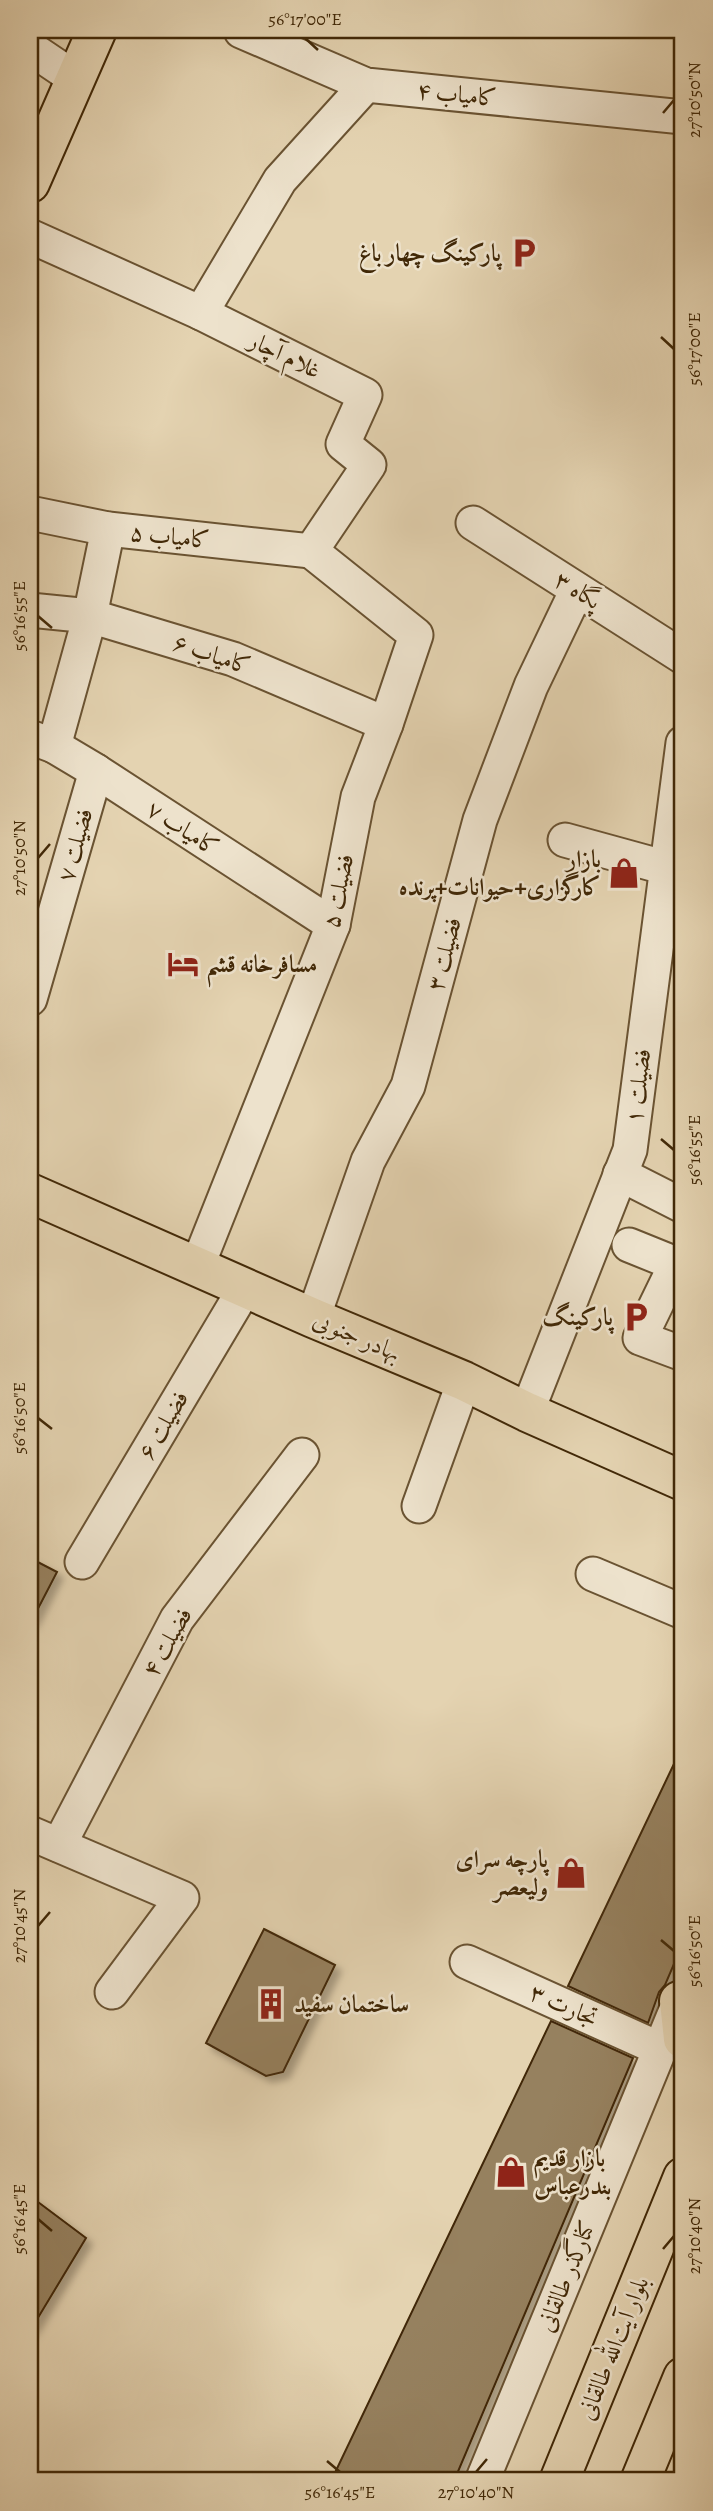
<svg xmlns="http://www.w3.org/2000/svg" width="713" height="2511" font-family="Alegreya,Amiri,serif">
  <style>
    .building { fill: #96815f; stroke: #412807; stroke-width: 2; filter: url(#shadow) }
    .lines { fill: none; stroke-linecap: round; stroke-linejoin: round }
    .minor-casing { stroke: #6a5332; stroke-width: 37 }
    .major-casing { stroke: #412807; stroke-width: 42 }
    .minor { stroke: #ede2cc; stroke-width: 33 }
    .major { stroke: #e4d3b1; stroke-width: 38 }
    .ticks { fill: none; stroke: #412807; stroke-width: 2.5 }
    .labels { text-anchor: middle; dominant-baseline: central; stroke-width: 5; stroke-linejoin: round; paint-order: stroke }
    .street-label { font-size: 24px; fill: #412807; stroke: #ede2cc }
    .poi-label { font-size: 24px; font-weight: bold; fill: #412807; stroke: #ede2cc; text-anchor: end }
    .neatline { fill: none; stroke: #412807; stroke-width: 2.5 }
    .ticks-label { font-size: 18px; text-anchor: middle; fill: #412807 }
  </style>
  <defs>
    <filter id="shadow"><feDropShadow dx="6" dy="6" stdDeviation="3.5" flood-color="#0004"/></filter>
  </defs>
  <rect width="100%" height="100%" fill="#e4d3b1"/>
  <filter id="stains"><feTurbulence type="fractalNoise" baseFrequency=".00286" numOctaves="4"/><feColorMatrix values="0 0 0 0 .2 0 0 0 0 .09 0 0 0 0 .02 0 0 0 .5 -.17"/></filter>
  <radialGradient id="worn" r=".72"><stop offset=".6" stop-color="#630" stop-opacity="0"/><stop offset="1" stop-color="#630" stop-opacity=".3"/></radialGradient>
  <g class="building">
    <path d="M30,1558L57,1572L30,1624Z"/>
    <path d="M683,1745V1943L665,1985L659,1992L648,2023L568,1986Z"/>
    <path d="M264,1929L335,1965L283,2072L266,2076L206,2043Z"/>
    <path d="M551,2021L633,2058L454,2481H331Z"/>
    <path d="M30,2196L86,2238L30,2331Z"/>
  </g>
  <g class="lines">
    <defs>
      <g id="minor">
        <path d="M241,31L366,85L683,117"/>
        <path d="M30,48L76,79"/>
        <path d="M30,236L201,313L365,395L343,444L369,465L311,551"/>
        <path d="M201,313L280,180L366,85"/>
        <path d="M30,513L108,529L311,551"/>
        <path d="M473,523L683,657"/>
        <path d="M30,610L90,616L233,659L386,724"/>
        <path d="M30,737L54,746L96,771L333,925"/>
        <path d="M54,746L90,616L108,529"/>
        <path d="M565,840L667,868"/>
        <path d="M30,999L96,771"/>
        <path d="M620,1174L683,1206"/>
        <path d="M629,1245L676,1264L640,1338L683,1354"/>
        <path d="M197,1267L333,925L358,797L386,724L416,635L311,551"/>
        <path d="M313,1318L368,1161L408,1086L480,820L531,686L577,590"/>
        <path d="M527,1412L630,1150L683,743"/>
        <path d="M419,1506L464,1381"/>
        <path d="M82,1562L245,1288"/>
        <path d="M593,1574L683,1612"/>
        <path d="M30,1833L182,1898L112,1992"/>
        <path d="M59,1845L177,1619L302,1455"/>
        <path d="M467,1962L660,2049"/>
        <path d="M482,2481L681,1998"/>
      </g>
      <g id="major">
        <path d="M30,183L97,30"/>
        <path d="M30,1193L313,1318L464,1381L527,1412L683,1481"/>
        <path d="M679,2001L683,2039"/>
        <path d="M559,2481L683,2177"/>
        <path d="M640,2481L683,2377"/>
      </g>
    </defs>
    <use href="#minor" class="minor-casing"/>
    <use href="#major" class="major-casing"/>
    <use href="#minor" class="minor"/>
    <use href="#major" class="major"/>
  </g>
  <path class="ticks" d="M305,38L318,50M663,113L674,100M661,337L674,349M38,616L52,628M38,858L50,844M661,1139L674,1150M38,1418L52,1429M38,1926L50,1912M661,1940L674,1951M38,2219L52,2231M663,2249L674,2236M327,2461L340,2472M476,2472L487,2459"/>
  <defs>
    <symbol id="parking-bare" viewBox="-9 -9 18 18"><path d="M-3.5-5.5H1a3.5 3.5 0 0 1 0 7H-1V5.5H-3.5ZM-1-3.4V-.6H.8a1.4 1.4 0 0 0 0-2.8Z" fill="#8f2418" stroke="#ede2cc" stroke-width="2.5" paint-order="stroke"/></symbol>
    <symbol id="shop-bare" viewBox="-9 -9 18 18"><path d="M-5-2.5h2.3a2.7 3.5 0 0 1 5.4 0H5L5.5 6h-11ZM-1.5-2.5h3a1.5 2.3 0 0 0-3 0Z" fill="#8f2418" stroke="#ede2cc" stroke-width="2.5" paint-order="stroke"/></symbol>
    <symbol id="hotel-bare" viewBox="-9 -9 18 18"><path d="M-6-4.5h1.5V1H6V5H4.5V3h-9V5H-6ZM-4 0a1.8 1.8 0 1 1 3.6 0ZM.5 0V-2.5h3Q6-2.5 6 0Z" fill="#8f2418" stroke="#ede2cc" stroke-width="2.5" paint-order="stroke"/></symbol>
    <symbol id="building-bare" viewBox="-9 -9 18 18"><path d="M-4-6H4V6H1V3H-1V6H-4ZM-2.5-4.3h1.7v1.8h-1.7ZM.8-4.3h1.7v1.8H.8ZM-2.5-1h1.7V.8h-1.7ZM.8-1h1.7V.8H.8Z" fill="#8f2418" stroke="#ede2cc" stroke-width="2.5" paint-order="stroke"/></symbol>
  </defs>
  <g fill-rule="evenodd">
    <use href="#parking-bare" x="502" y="231" width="44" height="44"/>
    <use href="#shop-bare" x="602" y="851" width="44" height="44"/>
    <use href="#hotel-bare" x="161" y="942" width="44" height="44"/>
    <use href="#parking-bare" x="614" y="1295" width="44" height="44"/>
    <use href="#shop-bare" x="549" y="1851" width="44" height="44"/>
    <use href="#building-bare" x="249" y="1982" width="44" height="44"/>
    <use href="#shop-bare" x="489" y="2150" width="44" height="44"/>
  </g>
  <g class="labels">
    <g class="street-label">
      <text transform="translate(457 94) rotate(6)">کامیاب ۴</text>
      <text transform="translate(285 355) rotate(26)">غلام آچار</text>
      <text transform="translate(170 536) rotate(6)">کامیاب ۵</text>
      <text transform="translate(578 590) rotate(32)">پگاه ۳</text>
      <text transform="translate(212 654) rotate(19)">کامیاب ۶</text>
      <text transform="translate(183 828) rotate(33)">کامیاب ۷</text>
      <text transform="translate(75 845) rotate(-74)">فضیلت ۷</text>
      <text transform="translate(338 891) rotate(-78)">فضیلت ۵</text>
      <text transform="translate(444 954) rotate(-75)">فضیلت ۳</text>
      <text transform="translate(638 1086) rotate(-83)">فضیلت ۱</text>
      <text transform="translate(357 1336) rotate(23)">بهادر جنوبی</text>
      <text transform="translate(163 1425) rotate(-59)">فضیلت ۶</text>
      <text transform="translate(167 1642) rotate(-60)">فضیلت ۴</text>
      <text transform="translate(564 2005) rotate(24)">تجارت ۳</text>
      <text transform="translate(566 2276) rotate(-68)">کنارگذر طالقانی</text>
      <text transform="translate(613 2348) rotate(-68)">بلوار آیت‌الله طالقانی</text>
    </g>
    <g class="poi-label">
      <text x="501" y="253">پارکینگ چهار باغ</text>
      <text x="601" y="859">بازار<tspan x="601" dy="28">کارگزاری+حیوانات+پرنده</tspan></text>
      <text x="206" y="964" text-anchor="start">مسافرخانه قشم</text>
      <text x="613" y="1317">پارکینگ</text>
      <text x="548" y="1859">پارچه سرای<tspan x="548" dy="28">ولیعصر</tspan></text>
      <text x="294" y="2004" text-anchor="start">ساختمان سفید</text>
      <text x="534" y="2158" text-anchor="start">بازار قدیم<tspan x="534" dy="28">بندرعباس</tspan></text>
    </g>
  </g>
  <rect width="713" height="2511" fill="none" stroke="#e4d3b1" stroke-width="77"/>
  <rect x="38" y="38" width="636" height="2434" class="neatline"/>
  <g class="ticks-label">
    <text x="305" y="25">56°17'00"E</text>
    <text transform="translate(694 100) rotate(-90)" y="6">27°10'50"N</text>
    <text transform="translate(694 349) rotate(-90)" y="6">56°17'00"E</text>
    <text transform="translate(19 616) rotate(-90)" y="6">56°16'55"E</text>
    <text transform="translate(19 858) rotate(-90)" y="6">27°10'50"N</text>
    <text transform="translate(694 1150) rotate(-90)" y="6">56°16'55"E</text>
    <text transform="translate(19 1418) rotate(-90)" y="6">56°16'50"E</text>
    <text transform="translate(19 1926) rotate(-90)" y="6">27°10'45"N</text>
    <text transform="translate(694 1951) rotate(-90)" y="6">56°16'50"E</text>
    <text transform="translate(19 2219) rotate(-90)" y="6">56°16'45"E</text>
    <text transform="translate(694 2236) rotate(-90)" y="6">27°10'40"N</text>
    <text x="340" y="2498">56°16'45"E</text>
    <text x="476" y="2498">27°10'40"N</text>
  </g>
  <rect width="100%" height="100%" filter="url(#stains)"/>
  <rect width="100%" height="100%" fill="url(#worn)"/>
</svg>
